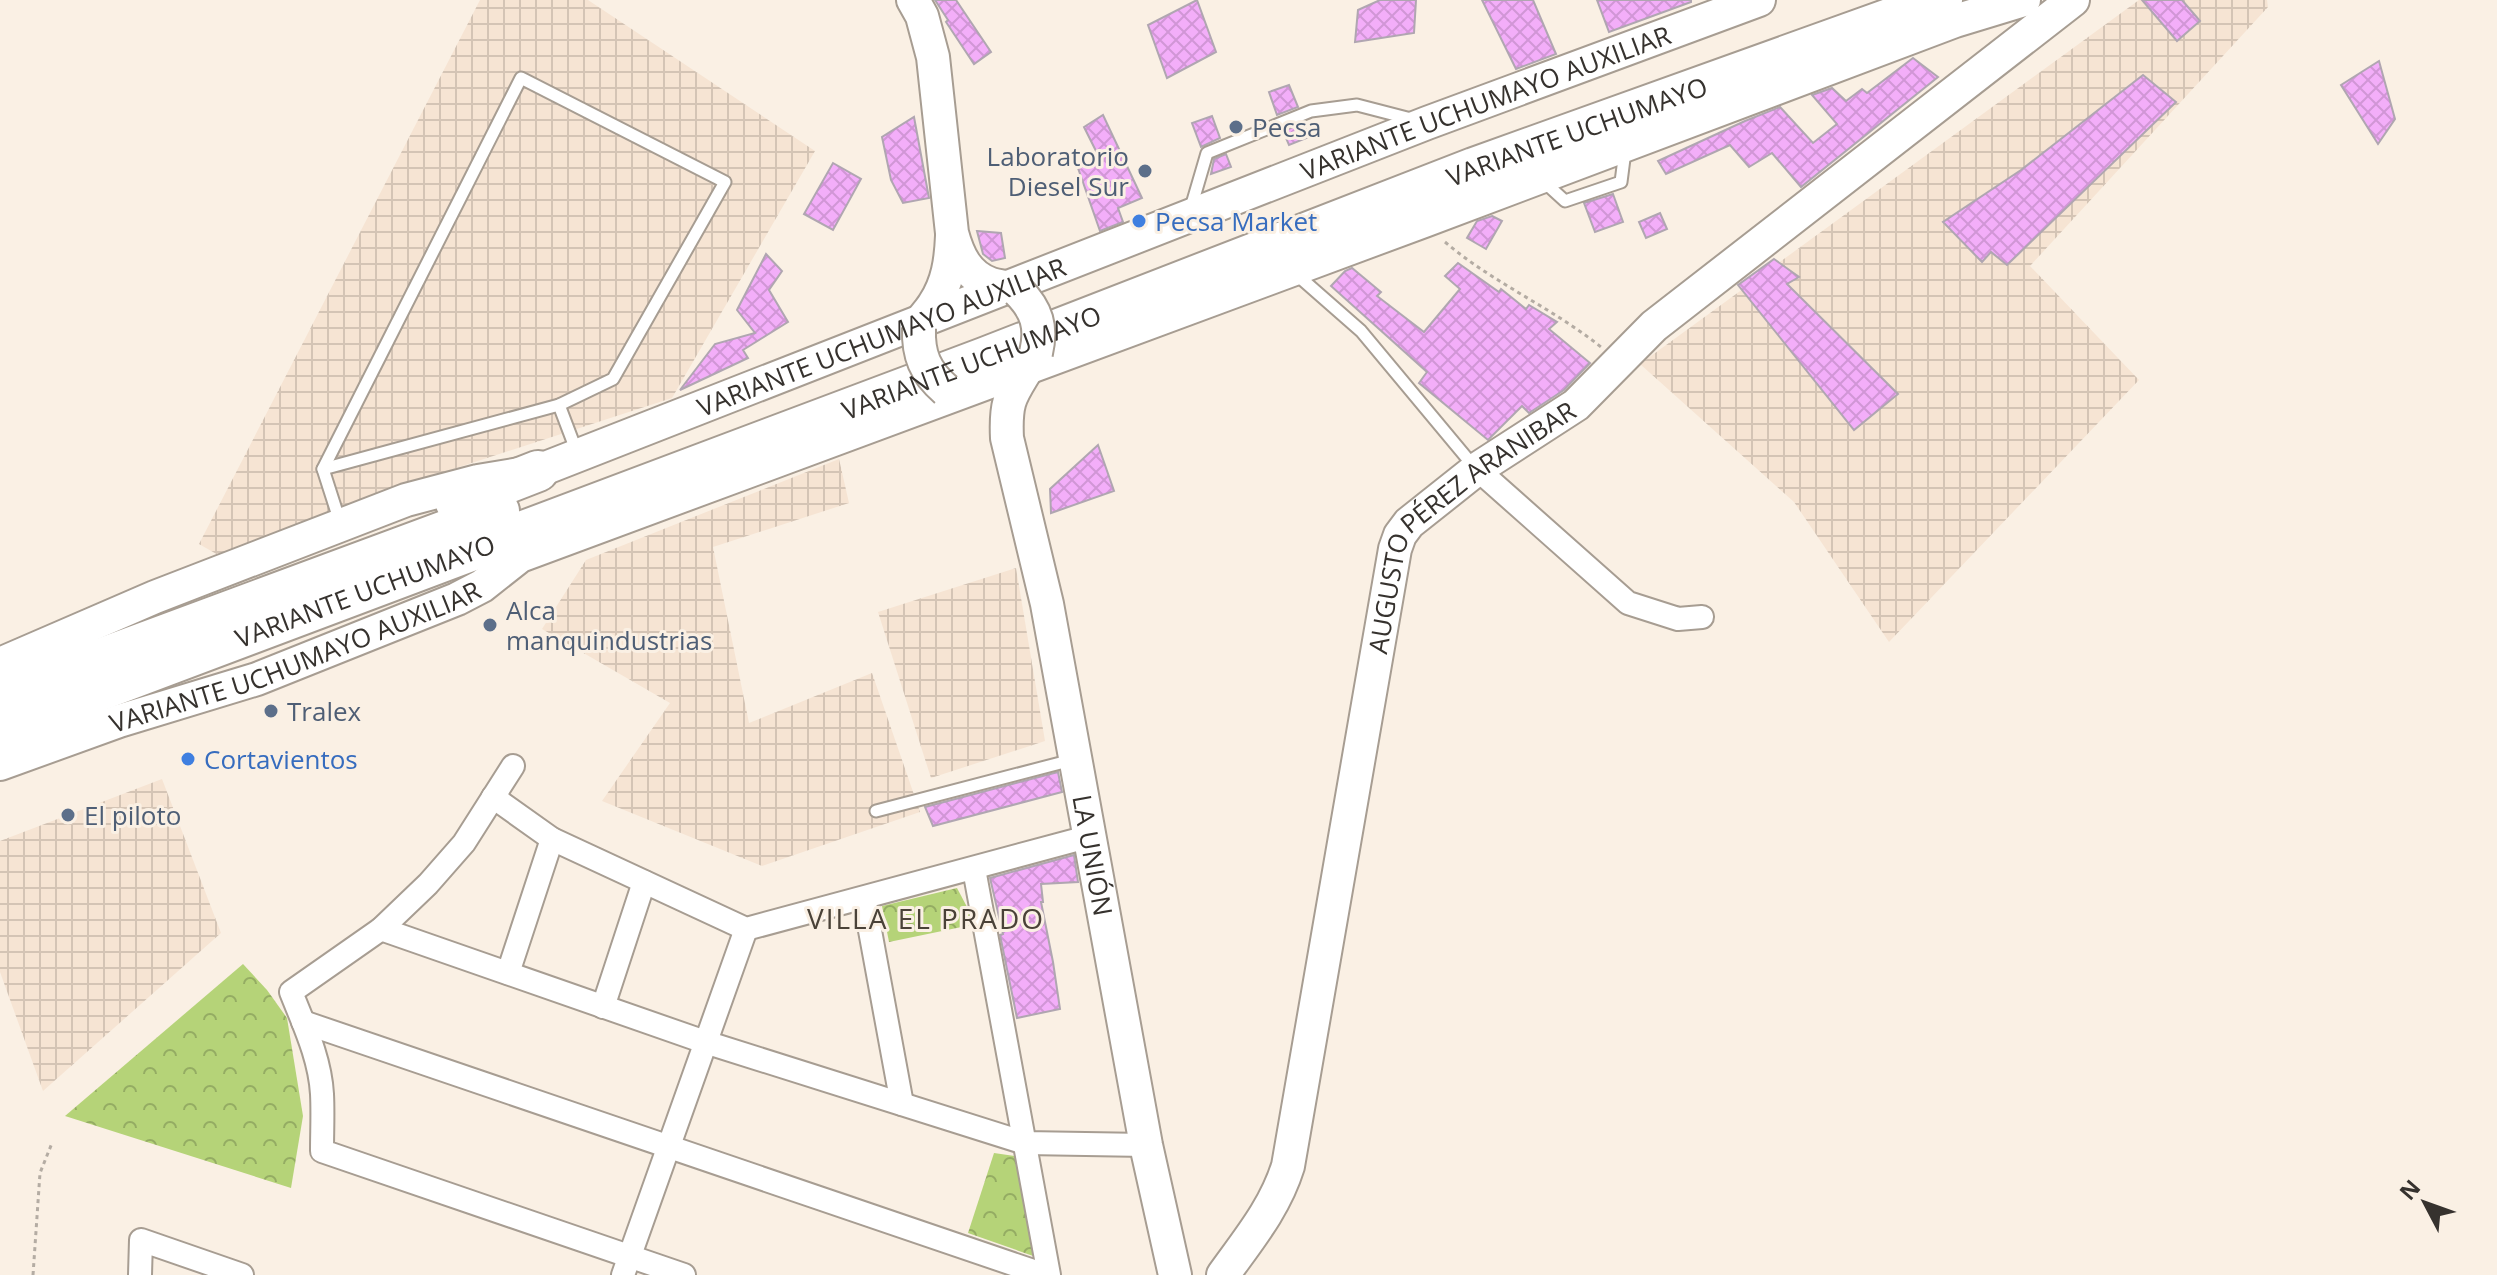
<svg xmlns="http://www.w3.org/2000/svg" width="2497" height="1275" font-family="'Open Sans',sans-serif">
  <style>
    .industrial { fill: url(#industrial-grid) }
    .park { fill: url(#park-crowns) }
    .building { fill: url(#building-cross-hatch); stroke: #b0a6b1; stroke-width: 2 }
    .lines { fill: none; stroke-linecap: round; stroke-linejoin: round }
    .lane-casing { stroke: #a79d92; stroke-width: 15 }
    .street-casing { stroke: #a79d92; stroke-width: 26 }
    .secondary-casing { stroke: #a79d92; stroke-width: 36 }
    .highway-casing { stroke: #a79d92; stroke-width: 44 }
    .path { stroke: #b4aca3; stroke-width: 3; stroke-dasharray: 4 4; stroke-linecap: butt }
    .lane { stroke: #fff; stroke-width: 11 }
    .street { stroke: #fff; stroke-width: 22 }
    .secondary { stroke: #fff; stroke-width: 32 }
    .highway { stroke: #fff; stroke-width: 40 }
    .secondary-bridge-casing { stroke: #a79d92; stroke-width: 36; stroke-linecap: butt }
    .secondary-bridge { stroke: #fff; stroke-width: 32 }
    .service-dot { fill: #5c6f8a; stroke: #faf0e4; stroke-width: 3 }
    .shop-dot { fill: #3f7fe0; stroke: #faf0e4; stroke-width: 3 }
    .labels { text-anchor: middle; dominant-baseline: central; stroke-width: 6; stroke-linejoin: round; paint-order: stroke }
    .street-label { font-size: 26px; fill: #36322e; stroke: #faf0e4 }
    .service-label { font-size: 26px; fill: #4e5e75; stroke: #faf0e4; text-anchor: start }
    .shop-label { font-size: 26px; fill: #366cbe; stroke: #faf0e4; text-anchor: start }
    .neighbourhood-label { font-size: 28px; letter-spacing: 2px; fill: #4a4238; stroke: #faf0e4 }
  </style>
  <defs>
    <pattern id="industrial-grid" width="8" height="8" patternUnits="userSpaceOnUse" patternTransform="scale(2)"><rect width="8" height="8" fill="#f6e4d3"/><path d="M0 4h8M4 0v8" fill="none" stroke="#d4c4b5"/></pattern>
    <pattern id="park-crowns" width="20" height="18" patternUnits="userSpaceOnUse" patternTransform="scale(2)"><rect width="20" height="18" fill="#b5d378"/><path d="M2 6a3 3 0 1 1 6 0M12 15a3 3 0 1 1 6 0" fill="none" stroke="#94ac63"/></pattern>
    <pattern id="building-cross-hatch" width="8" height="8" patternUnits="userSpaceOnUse" patternTransform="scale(2)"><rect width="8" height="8" fill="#f3aef9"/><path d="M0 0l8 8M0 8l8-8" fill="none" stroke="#d196d6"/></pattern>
  </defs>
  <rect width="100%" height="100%" fill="#faf0e4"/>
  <g class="industrial">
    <path d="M480,0H588L815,151L672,398L441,473L220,556L199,544Z"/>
    <path d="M2139,0H2267L2268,7L2030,266L2139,380L1889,642L1794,502L1640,364Z"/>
    <path d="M839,459L849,503L713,547L749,723L872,673L920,812L762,866L602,801L670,703L542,629L586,560Z"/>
    <path d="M1016,568L1045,741L931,778L878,612Z"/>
    <path d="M162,779L221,933L43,1091L0,972V841Z"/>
  </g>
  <g class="park">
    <path d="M957,888L976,924L889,942L882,906Z"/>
    <path d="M243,964L267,990L287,1018L303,1116L291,1188L65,1116Z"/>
    <path d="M994,1153L1021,1157L1039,1258L968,1233Z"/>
  </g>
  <g class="building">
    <path d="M935,0H956L991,52L974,64L946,22L948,20Z"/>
    <path d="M1197,0L1216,52L1167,78L1148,25Z"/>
    <path d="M1380,0H1416L1414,33L1355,42L1358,10Z"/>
    <path d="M1482,0H1533L1556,54L1516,69Z"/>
    <path d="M1597,0H1691V2L1609,32Z"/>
    <path d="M2142,0H2182L2200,21L2177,41Z"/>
    <path d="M1913,58L1938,77L1801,187L1772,153L1749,167L1730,145L1666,174L1658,161L1745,121L1780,107L1813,143L1837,124L1812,95L1832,88L1846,101L1862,89L1867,93Z"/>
    <path d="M2379,61L2395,119L2378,144L2341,85Z"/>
    <path d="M2143,75L2176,102L2007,265L1991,252L1982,262L1943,222L2021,170Z"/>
    <path d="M1289,85L1298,107L1277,115L1269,92Z"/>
    <path d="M1103,115L1142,198L1118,208L1123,222L1100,231L1078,168L1100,159L1084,127Z"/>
    <path d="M1212,116L1220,138L1201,147L1192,123Z"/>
    <path d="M914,117L929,198L903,203L891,180L882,137Z"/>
    <path d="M1304,123L1309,137L1289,145L1283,131Z"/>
    <path d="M1226,154L1231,167L1211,174L1214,159Z"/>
    <path d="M833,163L861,179L833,230L804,214Z"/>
    <path d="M1613,194L1623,222L1595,232L1584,203Z"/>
    <path d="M1660,213L1667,229L1646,238L1639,222Z"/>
    <path d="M1492,216L1502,221L1486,249L1467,238L1477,221Z"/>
    <path d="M977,231L1001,233L1005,258L992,261L983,254Z"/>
    <path d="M766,254L782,271L769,290L788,322L743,350L748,358L680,390L715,344L755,333L737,310Z"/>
    <path d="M1774,259L1799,277L1787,284L1898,394L1854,430L1738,285Z"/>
    <path d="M1458,263L1499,292L1501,289L1526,309L1529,305L1557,322L1549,329L1590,363L1564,390L1529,413L1522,406L1488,440L1419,383L1427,372L1331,286L1345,271L1352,268L1381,292L1377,296L1424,332L1460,289L1445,276Z"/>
    <path d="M1098,445L1114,491L1051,513L1050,489Z"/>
    <path d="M1058,772L1062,792L933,826L925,807Z"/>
    <path d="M1074,855L1078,882L1041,884L1043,902H1041L1053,962L1060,1009L1017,1018L1000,935L1003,934L990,878Z"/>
  </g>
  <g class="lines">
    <defs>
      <g id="lane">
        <path d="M1542,180L1565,201L1621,182L1625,151"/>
        <path d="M1190,211L1207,153L1311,111L1357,105L1415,120"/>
        <path d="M1296,274L1361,331L1476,469"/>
        <path d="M323,469L559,405"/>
        <path d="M340,522L323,469L521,78L725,182L613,379L559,405L578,455"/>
        <path d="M876,811L1072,760"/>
      </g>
      <g id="street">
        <path d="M1477,469L1628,603L1678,619L1702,617"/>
        <path d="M513,766L464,843L428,884L381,929L291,992C304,1025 320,1058 322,1094C323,1113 322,1132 322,1151L684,1275"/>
        <path d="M493,797L552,839L746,929L1091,836"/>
        <path d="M974,869L1049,1275"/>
        <path d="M864,898L902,1104"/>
        <path d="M381,929L705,1042L1025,1143L1146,1145"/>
        <path d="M508,973L552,839"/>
        <path d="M603,1007L644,882"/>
        <path d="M303,1022L1045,1275"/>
        <path d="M140,1275L141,1240L242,1275"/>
        <path d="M623,1275L746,929"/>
      </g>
      <g id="secondary">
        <path d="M913,0L922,16L933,57L952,233C958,255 967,276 991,284C1000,287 1008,286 1017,291"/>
        <path d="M919,325C923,317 930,311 934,304C948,283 951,260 952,236"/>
        <path id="s1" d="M1031,362C1012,395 1005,397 1007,438L1047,604L1146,1145L1175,1275"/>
        <path id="s2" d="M0,664L155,597L406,500L478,481L538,471L1427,123L1759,0"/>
        <path id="s3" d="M0,764L119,721L257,679L457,599L482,586L520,556L1424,221L1955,21L2024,0"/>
        <path id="s4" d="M1223,1275C1248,1240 1275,1208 1288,1166L1395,549L1400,535L1409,523L1477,469L1576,405L1654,326L2073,0"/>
      </g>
      <g id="highway">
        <path d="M456,503L538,471"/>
        <path d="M0,696L499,511"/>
        <path id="s5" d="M0,728L984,358L1474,168L1942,0"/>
      </g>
    </defs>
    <use href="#lane" class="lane-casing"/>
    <use href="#street" class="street-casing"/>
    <use href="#secondary" class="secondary-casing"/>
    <use href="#highway" class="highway-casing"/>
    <g class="path">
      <path d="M1445,242C1493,283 1551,307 1601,347"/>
      <path d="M33,1275L40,1173L52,1143"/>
    </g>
    <use href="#lane" class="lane"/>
    <use href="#street" class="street"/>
    <use href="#secondary" class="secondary"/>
    <use href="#highway" class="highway"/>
    <defs>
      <g id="secondary-bridge">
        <path d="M1018,291C1037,310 1042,327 1036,353"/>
        <path d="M919,328C918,355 925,372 946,390"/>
      </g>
    </defs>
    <use href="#secondary-bridge" class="secondary-bridge-casing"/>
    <use href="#secondary-bridge" class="secondary-bridge"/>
  </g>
  <g class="service-dot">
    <circle cx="1236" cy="127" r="8"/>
    <circle cx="1145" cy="171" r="8"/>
    <circle cx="490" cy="625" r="8"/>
    <circle cx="271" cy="711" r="8"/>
    <circle cx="68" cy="815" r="8"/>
  </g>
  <g class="shop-dot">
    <circle cx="1139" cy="221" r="8"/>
    <circle cx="188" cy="759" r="8"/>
  </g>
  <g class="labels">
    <g class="street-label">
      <text stroke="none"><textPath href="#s2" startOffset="1590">VARIANTE UCHUMAYO AUXILIAR</textPath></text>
      <text stroke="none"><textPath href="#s5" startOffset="1686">VARIANTE UCHUMAYO</textPath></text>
      <text stroke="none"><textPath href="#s2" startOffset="942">VARIANTE UCHUMAYO AUXILIAR</textPath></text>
      <text stroke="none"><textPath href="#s5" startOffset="1038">VARIANTE UCHUMAYO</textPath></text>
      <text stroke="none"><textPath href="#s4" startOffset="816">AUGUSTO PÉREZ ARANIBAR</textPath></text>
      <text stroke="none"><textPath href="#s5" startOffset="390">VARIANTE UCHUMAYO</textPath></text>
      <text stroke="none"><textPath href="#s3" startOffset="314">VARIANTE UCHUMAYO AUXILIAR</textPath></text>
      <text stroke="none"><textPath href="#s1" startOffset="508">LA UNIÓN</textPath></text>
    </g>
    <g class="service-label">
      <text x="1252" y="127">Pecsa</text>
      <text x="1129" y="156" text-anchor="end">Laboratorio<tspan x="1129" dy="30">Diesel Sur</tspan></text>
      <text x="506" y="610">Alca<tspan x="506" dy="30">manquindustrias</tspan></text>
      <text x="287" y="711">Tralex</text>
      <text x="84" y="815">El piloto</text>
    </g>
    <g class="shop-label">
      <text x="1155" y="221">Pecsa Market</text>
      <text x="204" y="759">Cortavientos</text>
    </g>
    <g class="neighbourhood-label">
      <text x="926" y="918">VILLA EL PRADO</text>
    </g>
  </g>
  <g transform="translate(2425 1203) rotate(311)" stroke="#faf0e4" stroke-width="6" paint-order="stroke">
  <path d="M0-6L14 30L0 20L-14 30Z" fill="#36322e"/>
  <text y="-12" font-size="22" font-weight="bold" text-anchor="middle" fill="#36322e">N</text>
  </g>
</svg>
